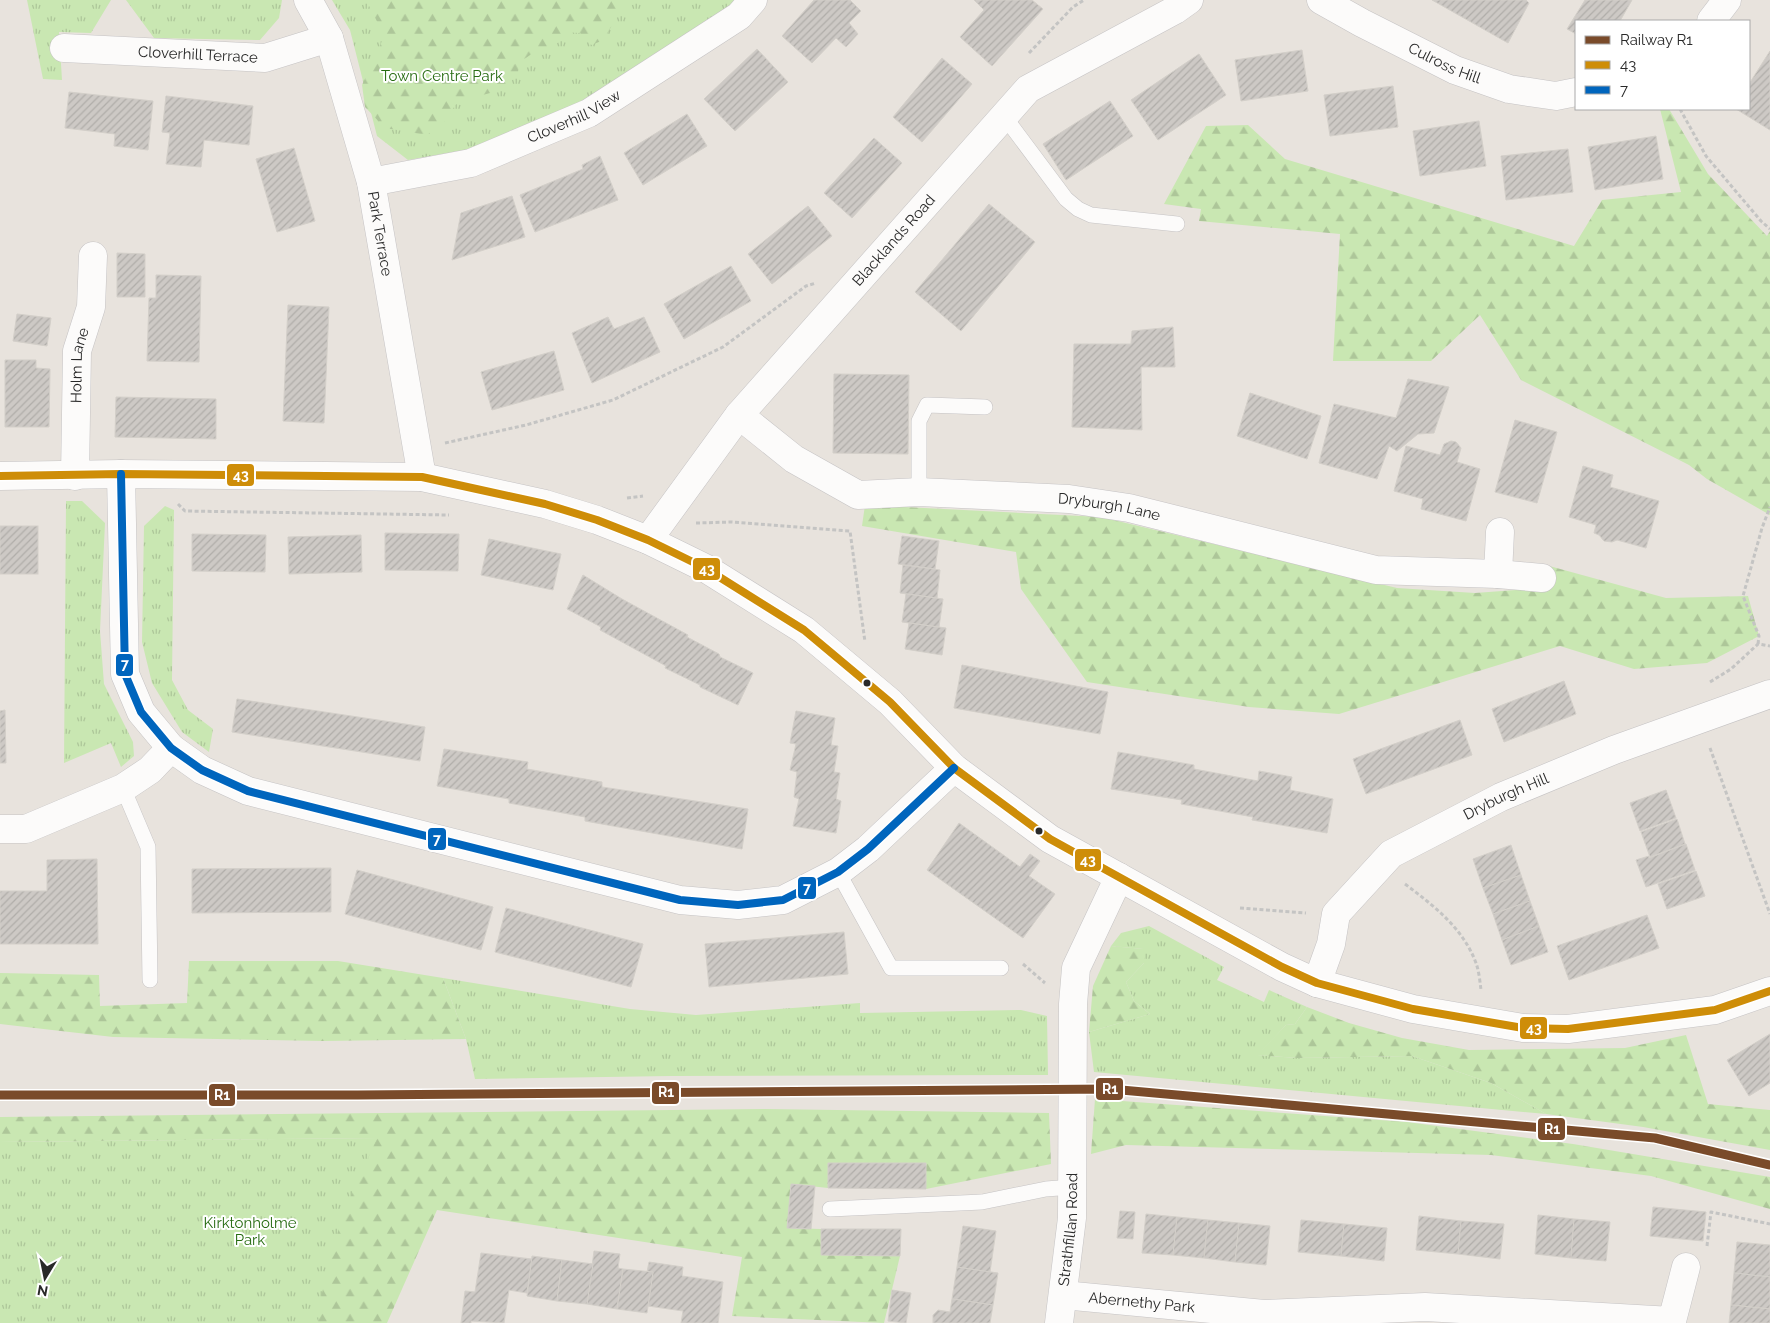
<svg xmlns="http://www.w3.org/2000/svg" width="1770" height="1323" font-family="Raleway,sans-serif">
  <style>
    .grass { fill: url(#grass-tufts) }
    .forest { fill: url(#forest-firs) }
    .building { fill: url(#building-hatch); stroke: #d3cfc9 }
    .lines { fill: none; stroke-linecap: round; stroke-linejoin: round }
    .service-casing { stroke: #c5c3c4; stroke-width: 16 }
    .minor-casing { stroke: #c5c3c4; stroke-width: 29 }
    .tertiary-casing { stroke: #c5c3c4; stroke-width: 29 }
    .path { stroke: #c4c4c3; stroke-width: 3; stroke-dasharray: 4 2.5; stroke-linecap: butt }
    .service { stroke: #fcfbfa; stroke-width: 15 }
    .minor { stroke: #fcfbfa; stroke-width: 28 }
    .tertiary { stroke: #fcfbfa; stroke-width: 28 }
    .bus-1-casing { stroke: #fff; stroke-width: 11 }
    .bus-2-casing { stroke: #fff; stroke-width: 11 }
    .bus-1 { stroke: #ce8d08; stroke-width: 8 }
    .bus-2 { stroke: #0065bd; stroke-width: 8 }
    .rail-1-casing { stroke: #fff; stroke-width: 12 }
    .rail-1 { stroke: #7a4b2a; stroke-width: 9 }
    .bus-dot { fill: #292929; stroke: #fff; stroke-width: 2 }
    .labels { text-anchor: middle; dominant-baseline: central; stroke-width: 4; stroke-linejoin: round; paint-order: stroke }
    .street-label { font-size: 15px; fill: #292929; stroke: #fff }
    .park-label { font-size: 15px; fill: #276c12; stroke: #fff }
    .line-badge { stroke: #fff; stroke-width: 2 }
    .badge-label { font-size: 14px; text-anchor: middle; font-weight: bold; fill: #fff }
  </style>
  <defs>
    <pattern id="grass-tufts" width="24" height="20" patternUnits="userSpaceOnUse" patternTransform="scale(1.25)"><rect width="24" height="20" fill="#c9e7b2"/><path d="M3 7l-1-3M5 7V3M7 7l1-3M15 17l-1-3M17 17v-4M19 17l1-3" fill="none" stroke="#adc699"/></pattern>
    <pattern id="forest-firs" width="22" height="20" patternUnits="userSpaceOnUse" patternTransform="scale(1.25)"><rect width="22" height="20" fill="#c9e7b2"/><path d="M5 1l3.5 6h-7zM16 11l3.5 6h-7z" fill="#adc699"/></pattern>
    <pattern id="building-hatch" width="6" height="6" patternUnits="userSpaceOnUse" patternTransform="scale(1.25)"><rect width="6" height="6" fill="#cdc9c5"/><path d="M-1 1l2-2M0 6l6-6M5 7l2-2" fill="none" stroke="#b0ada9"/></pattern>
  </defs>
  <rect width="100%" height="100%" fill="#e8e3dd"/>
  <g class="grass">
    <path d="M27,0H282L279,18L260,40L154,38L126,0H111L91,33L59,32L62,80L43,79Z"/>
    <path d="M332,0H736L724,12L583,103L471,149L408,160L377,136L350,30Z"/>
    <path d="M66,501H82L105,523L100,631L104,684L133,742L134,756L121,767L111,743L64,763Z"/>
    <path d="M165,506L174,510L172,680L188,710L213,729L209,752L182,732L152,683L142,642L144,526Z"/>
    <path d="M1149,926L1224,967L1217,980L1264,1002L1269,990L1307,1007L1295,1024L1286,1025L1258,1055L1297,1058L1412,1056L1491,1083L1546,1114L1094,1072L1089,1032L1150,1014L1134,1001L1126,982L1144,963L1143,949L1111,946L1121,933Z"/>
    <path d="M443,978L630,1009L696,1015L860,1003V1013L1021,1010L1047,1016L1048,1075L671,1076L475,1079L466,1039Z"/>
    <path d="M377,1138L387,1323H0V1142Z"/>
  </g>
  <g class="forest">
    <path d="M366,0H459L464,6L469,0H622L620,10L604,40L591,45L580,33L562,32L560,41L544,53H533L520,62L518,72L501,90L468,99L455,105L448,119L427,135L385,128L365,107L362,85L379,49L384,35Z"/>
    <path d="M1660,109H1669L1708,174L1767,236L1770,231V515L1707,479L1689,465L1521,380L1480,315L1431,361H1333L1340,234L1199,221L1201,209L1164,204L1206,126L1248,125L1285,159L1574,246L1602,200L1681,192Z"/>
    <path d="M865,505L1101,517L1397,588L1475,593L1543,588L1542,564L1666,598L1748,596L1759,636L1707,663L1634,669L1560,646L1339,714L1249,707L1087,682L1021,589L1016,552L862,526Z"/>
    <path d="M1111,946L1144,949V963L1126,982L1134,1001L1150,1014L1089,1032L1093,986Z"/>
    <path d="M189,961H338L443,978L466,1039L323,1041L113,1037L0,1024V973L99,975L100,1006L187,1003Z"/>
    <path d="M1307,1007L1349,1023L1402,1038L1469,1050L1625,1048L1686,1035L1708,1104L1770,1110V1150L1643,1127L1546,1114L1491,1083L1412,1056L1297,1058L1257,1055L1286,1025L1295,1024Z"/>
    <path d="M1095,1099L1407,1122L1573,1144L1770,1177V1209L1651,1176L1491,1155L1126,1145L1091,1154Z"/>
    <path d="M765,1109L1049,1113L1051,1164L926,1189V1163H829L828,1188L791,1184L787,1228L821,1229V1255L900,1256L884,1323L732,1316L742,1257L437,1210L387,1323H318L322,1293L342,1216L377,1138L0,1142V1117Z"/>
  </g>
  <g class="building">
    <path d="M814,0H850L861,11L849,23L858,34L846,47L836,38L812,63L782,36Z"/>
    <path d="M974,0H1032L1043,9L992,66L960,37L984,10Z"/>
    <path d="M1432,0H1526L1529,3L1508,43Z"/>
    <path d="M1585,0H1632L1620,21H1576V34L1567,29Z"/>
    <path d="M757,49L788,82L735,131L704,99Z"/>
    <path d="M1302,50L1308,91L1241,101L1235,60Z"/>
    <path d="M1770,51V130L1736,109H1749V84Z"/>
    <path d="M1199,54L1226,95L1158,140L1131,100Z"/>
    <path d="M942,58L972,84L922,142L893,117Z"/>
    <path d="M1393,86L1398,127L1330,136L1324,95Z"/>
    <path d="M69,92L153,101L148,150L114,146L115,134L65,128Z"/>
    <path d="M166,96L253,106L249,145L204,140L201,167L166,164L170,133L162,132Z"/>
    <path d="M1110,101L1133,136L1066,180L1043,144Z"/>
    <path d="M687,114L707,146L643,185L624,153Z"/>
    <path d="M1479,121L1486,166L1420,176L1413,131Z"/>
    <path d="M1656,136L1663,179L1595,190L1588,147Z"/>
    <path d="M874,138L902,163L852,218L824,193Z"/>
    <path d="M294,148L315,221L277,232L256,159Z"/>
    <path d="M1568,149L1573,192L1506,200L1501,156Z"/>
    <path d="M600,156L618,200L535,232L520,195L583,169L582,165Z"/>
    <path d="M512,196L525,237L452,260L461,213Z"/>
    <path d="M989,204L1035,242L961,331L915,292Z"/>
    <path d="M808,206L832,236L772,284L748,254Z"/>
    <path d="M117,253L145,254V297H117Z"/>
    <path d="M731,266L751,301L684,339L664,304Z"/>
    <path d="M156,275L201,276L199,362L147,361L149,298H156Z"/>
    <path d="M288,305L329,307L324,423L283,421Z"/>
    <path d="M17,314L51,318L47,346L13,341Z"/>
    <path d="M608,317L614,329L644,317L660,352L592,383L572,333Z"/>
    <path d="M1173,327L1175,367H1141L1142,430L1072,427L1074,344H1131L1132,331Z"/>
    <path d="M554,351L564,390L492,410L481,372Z"/>
    <path d="M5,360H36V368L50,369L49,427H5Z"/>
    <path d="M834,374L909,375L908,454L833,453Z"/>
    <path d="M1408,379L1449,387L1434,433L1418,434L1397,451L1389,446L1377,479L1319,463L1334,404L1396,418Z"/>
    <path d="M1250,393L1321,416L1307,459L1237,436Z"/>
    <path d="M116,397L216,399V439L115,437Z"/>
    <path d="M1515,420L1557,432L1537,503L1495,492Z"/>
    <path d="M1451,441L1456,442L1461,448L1457,462L1480,469L1466,521L1421,509L1423,499L1394,491L1406,446L1440,455L1444,444Z"/>
    <path d="M1583,466L1613,475L1610,487L1659,501L1646,548L1617,540L1612,542L1604,541L1599,535L1594,533L1596,525L1569,517Z"/>
    <rect x="0" y="526" width="38" height="48"/>
    <path d="M385,533L459,534L458,571L385,570Z"/>
    <path d="M192,534L266,535L265,572L192,571Z"/>
    <path d="M361,535L362,572L289,574L288,537Z"/>
    <path d="M902,536L939,541L935,569L898,564Z"/>
    <path d="M489,539L561,554L553,590L481,575Z"/>
    <path d="M903,565L940,570L937,598L900,593Z"/>
    <path d="M583,575L622,599L688,635L687,637L719,654L720,657L753,673L738,705L700,687V685L665,668L666,666L600,630L601,627L567,609Z"/>
    <path d="M906,594L943,599L939,627L902,622Z"/>
    <path d="M909,623L946,628L942,655L905,649Z"/>
    <path d="M962,665L1108,692L1100,734L954,708Z"/>
    <path d="M1564,681L1576,714L1504,742L1492,709Z"/>
    <path d="M237,699L425,727L420,761L232,732Z"/>
    <path d="M5,710L6,763H0V711Z"/>
    <path d="M796,711L835,718L831,745L838,746L834,772L840,773L836,799L841,801L836,833L793,826L799,799L794,797L797,772L790,770L796,744L790,743Z"/>
    <path d="M1460,720L1472,755L1366,794L1353,759Z"/>
    <path d="M444,749L528,762L527,769L602,782V787L748,809L742,849L585,821V817L509,803V799L437,786Z"/>
    <path d="M1118,752L1194,765V769L1258,781L1259,771L1292,777L1290,790L1333,799L1327,833L1252,820L1253,817L1181,804L1182,800L1111,789Z"/>
    <path d="M1666,790L1676,818L1640,831L1630,803Z"/>
    <path d="M1677,819L1685,844L1650,857L1641,832Z"/>
    <path d="M959,823L1020,867L1030,854L1040,861L1029,876L1055,894L1023,938L927,870Z"/>
    <path d="M1686,844L1695,870L1646,887L1636,860L1649,856V858Z"/>
    <path d="M1511,845L1521,875L1483,888L1473,859Z"/>
    <path d="M97,859L98,944H0V891H47V860Z"/>
    <path d="M331,868V912L192,913V869Z"/>
    <path d="M357,870L493,907L481,950L345,914Z"/>
    <path d="M1696,871L1705,896L1667,909L1658,884Z"/>
    <path d="M1521,875L1530,901L1493,914L1483,888Z"/>
    <path d="M1530,901L1539,926L1502,940L1493,914Z"/>
    <path d="M506,908L643,944L631,987L495,952Z"/>
    <path d="M1647,915L1659,948L1569,980L1557,946Z"/>
    <path d="M1539,926L1548,952L1511,965L1502,940Z"/>
    <path d="M844,932L848,974L709,987L705,944Z"/>
    <path d="M1770,1034V1083L1749,1096L1727,1060Z"/>
    <path d="M828,1163H926V1189L828,1188Z"/>
    <path d="M791,1184L815,1186L811,1229L787,1228Z"/>
    <path d="M1653,1207L1706,1212L1703,1241L1650,1236Z"/>
    <path d="M1120,1211L1135,1212L1133,1239L1117,1238Z"/>
    <path d="M1146,1214L1177,1217L1173,1255L1142,1253Z"/>
    <path d="M1538,1215L1574,1219L1571,1258L1535,1254Z"/>
    <path d="M1419,1216L1461,1221L1458,1254L1416,1250Z"/>
    <path d="M1177,1217L1208,1220L1204,1258L1173,1255Z"/>
    <path d="M1574,1219L1610,1222L1606,1261L1571,1258Z"/>
    <path d="M1208,1220L1239,1223L1235,1262L1204,1258Z"/>
    <path d="M1301,1220L1344,1224L1341,1256L1298,1252Z"/>
    <path d="M1461,1221L1504,1224L1500,1259L1458,1254Z"/>
    <path d="M1239,1223L1270,1226L1266,1265L1235,1262Z"/>
    <path d="M1344,1224L1387,1228L1384,1261L1341,1256Z"/>
    <path d="M963,1226L996,1231L990,1272L957,1267Z"/>
    <path d="M821,1229H901L900,1256L821,1255Z"/>
    <path d="M1737,1242L1770,1245V1277L1734,1273Z"/>
    <path d="M594,1251L620,1254L618,1268L623,1269L617,1309L587,1304Z"/>
    <path d="M481,1253L532,1259L527,1293L509,1290L504,1323L471,1321V1323H461L465,1291L475,1292Z"/>
    <path d="M532,1256L562,1260L557,1301L527,1296Z"/>
    <path d="M562,1260L593,1264L587,1304L557,1301Z"/>
    <path d="M649,1262L683,1267L682,1276L723,1282L718,1323H681L683,1311L648,1306L653,1272H647Z"/>
    <path d="M957,1267L998,1273L993,1305L952,1299Z"/>
    <path d="M623,1269L653,1272L647,1313L617,1309Z"/>
    <path d="M1734,1273L1770,1277V1309L1731,1305Z"/>
    <path d="M892,1290L911,1293L906,1323L888,1321Z"/>
    <path d="M952,1299L993,1305L990,1323H933V1315L938,1310L950,1312Z"/>
    <path d="M1731,1305L1770,1309V1323H1729Z"/>
  </g>
  <g class="lines">
    <defs>
      <g id="service">
        <path d="M1004,116L1066,199L1078,209L1091,215L1177,224"/>
        <path d="M919,492V421L927,405L985,407"/>
        <path d="M123,788L148,847L150,980"/>
        <path d="M838,872L891,968H1001"/>
        <path d="M830,1209L982,1202L1046,1189L1072,1187"/>
      </g>
      <g id="minor">
        <path id="s1" d="M308,0L329,38L371,182L422,477"/>
        <path id="s2" d="M1321,0L1362,23L1455,70L1509,89L1556,96L1576,92"/>
        <path d="M1711,21L1727,0"/>
        <path id="s3" d="M64,48L265,58L329,38"/>
        <path id="s4" d="M371,182L471,163L589,113L739,16L753,0"/>
        <path id="s5" d="M739,415L794,459L858,495L919,492L1069,499L1129,508L1376,570L1498,574L1542,578"/>
        <path d="M121,474L125,674L141,712L171,748L202,770L248,791L680,900L738,905L783,900L838,872L868,849L954,768"/>
        <path id="s6" d="M75,476L77,351L91,307L93,256"/>
        <path d="M1498,574L1500,532"/>
        <path d="M0,829H26L123,788L150,770L171,748"/>
        <path id="s7" d="M1317,983L1331,944L1336,914L1391,854L1501,797L1614,750L1770,694"/>
        <path id="s8" d="M1063,1295L1264,1314L1425,1307L1672,1321L1686,1267"/>
      </g>
      <g id="tertiary">
        <path d="M0,476L121,474L422,477L545,504L597,520L648,540L705,568L804,630L890,702L954,768L1050,839L1282,967L1317,983L1413,1009L1523,1028L1568,1029L1715,1010L1770,991"/>
        <path id="s9" d="M648,540L739,415L1028,89L1175,10L1189,0"/>
        <path id="s10" d="M1059,1323L1072,1218L1073,1004L1076,968L1119,877"/>
      </g>
    </defs>
    <use href="#service" class="service-casing"/>
    <use href="#minor" class="minor-casing"/>
    <use href="#tertiary" class="tertiary-casing"/>
    <g class="path">
      <path d="M1029,53L1073,7L1084,0"/>
      <path d="M1680,109L1706,156L1761,221L1770,229"/>
      <path d="M445,443L526,425L613,400L723,347L806,286L816,283"/>
      <path d="M627,498L643,496"/>
      <path d="M178,504L185,511L449,515"/>
      <path d="M696,523L732,522L850,531L865,642"/>
      <path d="M1758,644L1759,636L1743,596L1762,528L1770,507"/>
      <path d="M1710,682L1731,669L1758,644L1770,646"/>
      <path d="M1710,748L1770,914"/>
      <path d="M1405,884C1434,906 1463,928 1476,963C1479,971 1480,982 1481,990"/>
      <path d="M1240,908L1306,913"/>
      <path d="M1023,964L1045,983"/>
      <path d="M1707,1246L1711,1212L1770,1224"/>
    </g>
    <use href="#service" class="service"/>
    <use href="#minor" class="minor"/>
    <use href="#tertiary" class="tertiary"/>
    <defs>
      <path id="bus-1" d="M0,476L121,474L422,477L545,504L597,520L648,540L705,568L804,630L890,702L954,768L1050,839L1282,967L1317,983L1413,1009L1523,1028L1568,1029L1715,1010L1770,991"/>
      <path id="bus-2" d="M121,474L125,674L141,712L171,748L202,770L248,791L680,900L738,905L783,900L838,872L868,849L954,768"/>
    </defs>
    <use href="#bus-1" class="bus-1-casing"/>
    <use href="#bus-2" class="bus-2-casing"/>
    <use href="#bus-1" class="bus-1"/>
    <use href="#bus-2" class="bus-2"/>
    <defs>
      <path id="rail-1" d="M0,1095H358L1110,1089L1655,1138L1770,1165"/>
    </defs>
    <use href="#rail-1" class="rail-1-casing"/>
    <use href="#rail-1" class="rail-1"/>
  </g>
  <g class="bus-dot">
    <circle cx="867" cy="683" r="4.5"/>
    <circle cx="1039" cy="831" r="4.5"/>
  </g>
  <g class="labels">
    <g class="street-label">
      <text stroke="none"><textPath href="#s3" startOffset="134">Cloverhill Terrace</textPath></text>
      <text stroke="none"><textPath href="#s2" startOffset="139">Culross Hill</textPath></text>
      <text stroke="none"><textPath href="#s4" startOffset="215">Cloverhill View</textPath></text>
      <text stroke="none"><textPath href="#s1" startOffset="246">Park Terrace</textPath></text>
      <text stroke="none"><textPath href="#s9" startOffset="388">Blacklands Road</textPath></text>
      <text stroke="none"><textPath href="#s6" startOffset="111">Holm Lane</textPath></text>
      <text stroke="none"><textPath href="#s5" startOffset="396">Dryburgh Lane</textPath></text>
      <text stroke="none"><textPath href="#s7" startOffset="282">Dryburgh Hill</textPath></text>
      <text stroke="none"><textPath href="#s10" startOffset="94">Strathfillan Road</textPath></text>
      <text stroke="none"><textPath href="#s8" startOffset="79">Abernethy Park</textPath></text>
    </g>
    <g class="park-label">
      <text x="442" y="76">Town Centre Park</text>
      <text x="250" y="1223">Kirktonholme<tspan x="250" dy="17">Park</tspan></text>
    </g>
  </g>
  <g class="line-badge">
    <rect x="226" y="463" width="29" height="24" rx="5" fill="#ce8d08"/>
    <rect x="692" y="557" width="29" height="24" rx="5" fill="#ce8d08"/>
    <rect x="115" y="653" width="19" height="24" rx="5" fill="#0065bd"/>
    <rect x="427" y="827" width="20" height="24" rx="5" fill="#0065bd"/>
    <rect x="1074" y="848" width="28" height="24" rx="5" fill="#ce8d08"/>
    <rect x="797" y="876" width="20" height="24" rx="5" fill="#0065bd"/>
    <rect x="1519" y="1016" width="29" height="24" rx="5" fill="#ce8d08"/>
    <rect x="1095" y="1077" width="29" height="24" rx="5" fill="#7a4b2a"/>
    <rect x="651" y="1081" width="29" height="24" rx="5" fill="#7a4b2a"/>
    <rect x="208" y="1083" width="28" height="24" rx="5" fill="#7a4b2a"/>
    <rect x="1537" y="1117" width="29" height="24" rx="5" fill="#7a4b2a"/>
  </g>
  <g class="badge-label">
    <text x="241" y="480">43</text>
    <text x="707" y="574">43</text>
    <text x="125" y="669">7</text>
    <text x="437" y="844">7</text>
    <text x="1088" y="865">43</text>
    <text x="807" y="893">7</text>
    <text x="1534" y="1033">43</text>
    <text x="1110" y="1094">R1</text>
    <text x="666" y="1097">R1</text>
    <text x="222" y="1100">R1</text>
    <text x="1552" y="1134">R1</text>
  </g>
  <rect x="1575" y="20" width="175" height="90" fill="#ffffff" stroke="#a9a9a9"/>
  <rect x="1585" y="36" width="25" height="8" fill="#7a4b2a" stroke="#a9a9a9"/>
  <text x="1620" y="45" font-size="15" fill="#292929">Railway R1</text>
  <rect x="1585" y="61" width="25" height="8" fill="#ce8d08" stroke="#a9a9a9"/>
  <text x="1620" y="70" font-size="15" fill="#292929">43</text>
  <rect x="1585" y="86" width="25" height="8" fill="#0065bd" stroke="#a9a9a9"/>
  <text x="1620" y="95" font-size="15" fill="#292929">7</text>
  <g transform="translate(45 1278) rotate(190)" stroke="#ffffff" stroke-width="4" paint-order="stroke">
  <path d="M0-4L9 19L0 12L-9 19Z" fill="#292929"/>
  <text y="-8" font-size="14" font-weight="bold" text-anchor="middle" fill="#292929">N</text>
  </g>
</svg>
